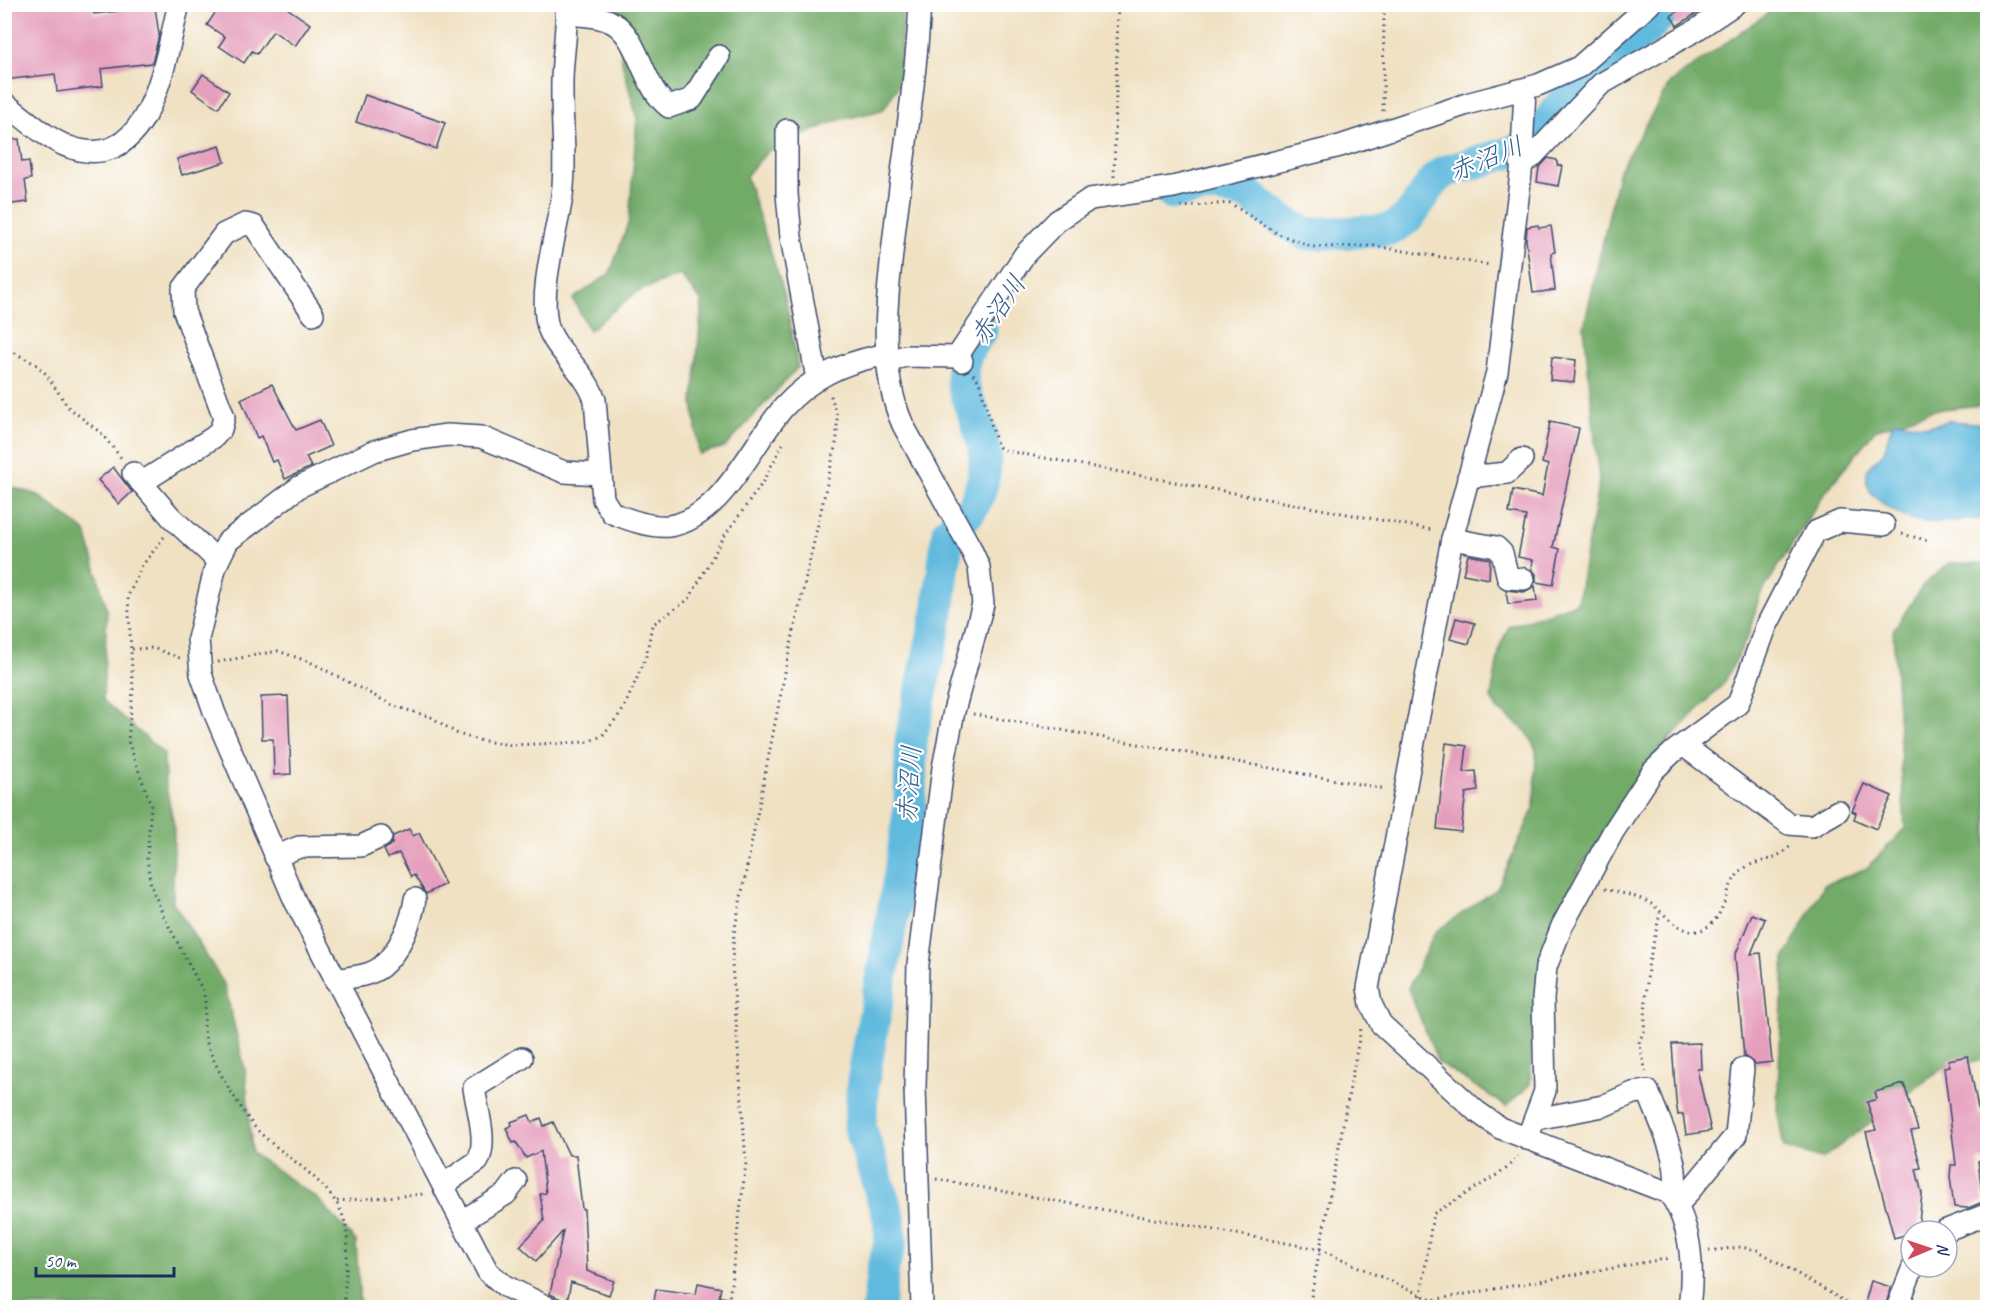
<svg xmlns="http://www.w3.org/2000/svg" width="1992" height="1312" font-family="Caveat,'Klee One',sans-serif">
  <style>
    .forest { fill: #72aa67; stroke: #466c62; stroke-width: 1.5 }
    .water { fill: #60bade; stroke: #3e749e; stroke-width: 1.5 }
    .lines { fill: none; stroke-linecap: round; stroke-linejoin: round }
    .river { stroke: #60bade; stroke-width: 33 }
    .building { fill: #e59ebc }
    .minor-casing { stroke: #3b4a6d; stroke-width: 24 }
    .path { stroke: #3b4a6d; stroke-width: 3; stroke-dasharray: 1.5 4.5; stroke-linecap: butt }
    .minor { stroke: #fff; stroke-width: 21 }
    .labels { text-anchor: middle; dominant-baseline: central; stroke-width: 4.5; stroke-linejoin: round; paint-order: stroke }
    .water-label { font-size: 26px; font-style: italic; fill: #33608b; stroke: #fff }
  </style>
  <rect width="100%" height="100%" fill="#fff"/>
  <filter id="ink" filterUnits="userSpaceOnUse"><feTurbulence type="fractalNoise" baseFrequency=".0167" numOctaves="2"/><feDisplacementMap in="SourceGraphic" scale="12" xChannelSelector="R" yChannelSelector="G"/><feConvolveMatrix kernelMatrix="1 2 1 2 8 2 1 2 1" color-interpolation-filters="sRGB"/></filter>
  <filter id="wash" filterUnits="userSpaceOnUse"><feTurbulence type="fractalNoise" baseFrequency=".008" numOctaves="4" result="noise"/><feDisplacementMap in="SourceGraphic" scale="24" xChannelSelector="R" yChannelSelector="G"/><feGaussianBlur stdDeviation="1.35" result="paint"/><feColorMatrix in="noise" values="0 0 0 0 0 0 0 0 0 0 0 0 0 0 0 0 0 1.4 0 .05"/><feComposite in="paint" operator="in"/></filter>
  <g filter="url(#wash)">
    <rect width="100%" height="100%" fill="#f0e1c2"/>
    <g class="forest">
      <path d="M616,5H903L899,85L883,110L835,121L768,151L746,176L785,296L798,367L725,447L699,454L693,403L702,302L680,275L637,292L589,330L573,299L610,273L629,221L637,119L622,62Z"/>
      <path d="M1779,5H1987V409L1982,405L1933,410L1875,430L1824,494L1759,597L1748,636L1724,683L1665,744L1579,870L1549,935L1532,1032L1530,1085L1506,1106L1438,1062L1408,988L1435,932L1497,889L1534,808L1536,750L1527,732L1497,709L1491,698L1500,646L1509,626L1577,603L1599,481L1584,326L1619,170L1670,83Z"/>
      <path d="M4,485L38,495L86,532L107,610L103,700L164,754L165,782L174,825L173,902L224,984L245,1069L252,1153L318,1199L356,1241L360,1307H5Z"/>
      <path d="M1987,556V1059L1944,1067L1822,1159L1784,1148L1777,1109L1784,959L1824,885L1867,868L1905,828L1893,631L1923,585L1950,563H1984Z"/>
    </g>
    <path class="water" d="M1895,421L1928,426L1949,421L1987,424V519C1942,518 1924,535 1882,503C1871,494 1865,487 1867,472C1869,462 1880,460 1884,451C1889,441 1887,431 1895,421Z"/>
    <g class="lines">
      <g class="river">
        <path d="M1172,193L1200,188L1219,187L1249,195L1278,218L1306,234L1379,231L1392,229L1409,217L1435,179L1444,172L1518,150L1537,137L1563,102L1648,28L1670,4"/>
        <path d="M878,1308L883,1268L891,1241L889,1218L860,1127L863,1081L900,873L910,806L911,740L938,612L948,532C954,526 962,520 968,513C981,498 988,467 984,447C976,401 941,379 981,331"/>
      </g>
    </g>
    <g id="blocks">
      <g class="building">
        <path d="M4,4H92L94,14L155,7L159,35L152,63L101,69L103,86L57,92L55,74L4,80Z"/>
        <path d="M221,4H281L310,24L295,46L273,31L257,54L252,51L244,63L219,46L225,37L207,25Z"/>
        <path d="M1688,4H1711L1677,26L1671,16Z"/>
        <path d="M203,74L229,92L218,108L192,90Z"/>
        <path d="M365,95L445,123L436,149L356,122Z"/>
        <path d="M19,139L22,162L29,161L31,179L25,180L28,202L4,205V141Z"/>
        <path d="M220,146L225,162L182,175L177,159Z"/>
        <path d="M1548,158L1557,160V165L1562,166L1558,186L1537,182L1539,168Z"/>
        <path d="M1538,225L1539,228L1551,226L1555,252L1551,253L1555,290L1533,293L1526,240L1527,227Z"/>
        <path d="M1552,357L1576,360L1574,382L1550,380Z"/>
        <path d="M272,384L296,430L320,420L331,446L306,457L311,467L285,479L277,460L272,462L261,436L257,438L241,399Z"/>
        <path d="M1550,422L1579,428L1553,547L1560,549L1553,585L1536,582V574L1532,569L1533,560L1518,557L1526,516L1509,513L1513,490L1542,496L1548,465L1542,463Z"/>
        <path d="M113,467L132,492L119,504L98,480Z"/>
        <path d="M1468,555L1490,559L1489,579L1463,574Z"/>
        <path d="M1535,586L1537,601L1508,604L1506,590L1524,592Z"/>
        <path d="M1456,618L1475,623L1469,644L1450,639Z"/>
        <path d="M288,696L291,774L274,775L273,739H262L261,697Z"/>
        <path d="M1446,743L1467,746L1464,772L1476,771L1478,791L1466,793L1461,832L1437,829Z"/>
        <path d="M1864,784L1892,796L1876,829L1854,819L1856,813L1852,811Z"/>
        <path d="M409,829L413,836L419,833L445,884L426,894L414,875L411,877L399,853L388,858L384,850L392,844L393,836Z"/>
        <path d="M1752,914L1765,919L1751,954L1761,953L1772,1062L1755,1064L1744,1056L1735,956Z"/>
        <path d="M1700,1043L1701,1069H1697L1711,1131L1686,1135L1683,1114L1678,1115L1676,1101L1672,1044Z"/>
        <path d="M1968,1056L1979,1114L1987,1115L1988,1160L1978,1161L1983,1202L1968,1208L1954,1207L1950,1176L1951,1165H1956L1944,1067L1950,1066L1948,1060Z"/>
        <path d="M1904,1084L1918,1130L1911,1131L1921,1168L1916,1169L1922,1194L1918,1231L1894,1238L1866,1132L1876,1130L1867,1102L1877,1099L1875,1092Z"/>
        <path d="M529,1115L532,1122L541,1118L544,1126L553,1122L569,1155H576L582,1209H584L587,1271L614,1281L609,1295L571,1282L567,1302L550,1294L563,1231L536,1261L520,1246L544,1221L540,1194L546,1193L541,1151L526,1158L516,1142L513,1143L506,1128L512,1125L511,1122Z"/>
        <path d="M1871,1281L1891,1287L1885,1308H1868L1866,1299Z"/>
        <path d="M698,1283L721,1288L719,1297L728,1298L727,1308H653L656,1289L696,1294Z"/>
      </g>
    </g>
  </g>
  <g filter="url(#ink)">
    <use href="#blocks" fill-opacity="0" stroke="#3b4a6d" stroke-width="1.5"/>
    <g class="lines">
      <defs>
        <g id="minor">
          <path d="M566,4C568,31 562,56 562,82C561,120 567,158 562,196C557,232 538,292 548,327C556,352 585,370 595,400L603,499L612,513C629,520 651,528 669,526C722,519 752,443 784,407C811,378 840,364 878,356L887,361L906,356L957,357L962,361"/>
          <path d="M920,4C916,79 904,153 895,227C888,291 876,365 903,425L970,547L979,567L983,604L954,711L943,768L918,964L915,1087L922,1308"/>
          <path d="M567,14C582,16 599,15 613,23C640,38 642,87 669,107L692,99L719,56"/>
          <path d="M1525,89L1521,173L1497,372L1452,539L1368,988L1371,1004L1381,1024L1476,1111L1500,1128L1669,1193C1692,1225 1694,1269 1689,1308"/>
          <path d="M4,103C25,118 45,138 69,147C152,176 165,57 179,4"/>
          <path d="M787,130V194L791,237L817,379"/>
          <path d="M1521,164L1531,158L1601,84L1696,30L1735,4"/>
          <path d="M957,357L1025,254L1057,221L1090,199L1173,187L1340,146L1470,103L1538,85L1579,67L1650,4"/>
          <path d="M133,473L171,517L218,561"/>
          <path d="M1468,477L1507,473L1522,459"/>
          <path d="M141,483L214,437L221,429L224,417L184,311L183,289L224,234L245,224L254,226L313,314"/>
          <path d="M1452,539L1496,547L1502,553L1508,578L1524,579"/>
          <path d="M1683,745L1789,824L1812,826L1838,811"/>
          <path d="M275,857L299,847L361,846L381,837"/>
          <path d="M335,980C349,977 368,977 381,967C399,952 412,922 415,899"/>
          <path d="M1536,1119L1603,1106L1633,1093L1648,1091C1658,1120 1685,1168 1672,1196"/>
          <path d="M1527,1139L1545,1091L1543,999L1546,967L1562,926L1613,832L1653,771L1673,752L1738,704L1766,627L1815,532L1840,521L1884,525"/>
          <path d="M443,1185L478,1161C488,1141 477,1109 474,1088L522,1058"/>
          <path d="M1678,1205L1736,1135L1743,1069"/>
          <path d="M462,1221L506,1194L516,1181"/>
          <path d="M1944,1231L1988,1214"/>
          <path d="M549,1308L505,1286L488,1272L295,901L215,714L201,674L198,639L216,565L228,541L299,487L374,451L412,440L447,435L481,437L564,472L601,474"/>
          <path d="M1897,1308L1913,1267"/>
        </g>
      </defs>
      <use href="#minor" class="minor-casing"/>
      <g class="path">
        <path d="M1383,111L1384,4"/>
        <path d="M1114,177L1118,4"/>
        <path d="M1181,207L1230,203L1278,234L1313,247L1374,246L1490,265"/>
        <path d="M4,347L37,365L46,374L68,407L101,433L122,459"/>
        <path d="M973,374L979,381L996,441L999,447L1007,451L1434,530"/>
        <path d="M1902,534L1930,541"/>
        <path d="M164,537L142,566L128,596L133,689L128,741L151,805L147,859L151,886L164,917L203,991C208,1007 202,1021 205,1036C211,1062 235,1099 250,1121C263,1139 280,1149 297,1163C363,1215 346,1234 344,1308"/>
        <path d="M132,649L153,648L180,658"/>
        <path d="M218,662L278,651L310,662L394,706L431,717L458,734L478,740L511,745L587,742L602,736L623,710L646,657L652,625L689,599L725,535L761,485L783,444"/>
        <path d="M973,714L1386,789"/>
        <path d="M1605,889C1619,893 1640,896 1653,905C1671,919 1690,946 1714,921C1726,908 1726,886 1740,872C1754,858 1773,865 1791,845"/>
        <path d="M1646,1072L1639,1041L1644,1032L1648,967L1660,913"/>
        <path d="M936,1179L1319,1249L1432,1300L1670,1258"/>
        <path d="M337,1201L425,1194"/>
        <path d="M1709,1251L1740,1247L1757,1250L1856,1308"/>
        <path d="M1421,1296L1433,1214L1505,1170L1518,1156"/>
        <path d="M728,1308L746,1163L732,963L734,933L787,662L837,439V416L830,393"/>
        <path d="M1309,1308L1361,1028"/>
      </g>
      <use href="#minor" class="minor"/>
    </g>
  </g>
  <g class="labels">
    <g class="water-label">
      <text transform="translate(1486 159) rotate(-22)">赤沼川</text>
      <text transform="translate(998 310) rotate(-56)">赤沼川</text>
      <text transform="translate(909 784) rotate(-86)">赤沼川</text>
    </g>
  </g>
  <rect width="1992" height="1312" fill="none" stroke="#fff" stroke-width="24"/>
  <g transform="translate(1929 1249) rotate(88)"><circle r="28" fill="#ffffff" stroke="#a4acbf" stroke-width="1.5"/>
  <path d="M0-4.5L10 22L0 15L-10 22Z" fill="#d1495b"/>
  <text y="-9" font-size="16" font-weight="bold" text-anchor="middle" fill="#1b2f5e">N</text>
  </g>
  <path d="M36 1267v9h138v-9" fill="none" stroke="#1b2f5e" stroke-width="3"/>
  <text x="45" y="1267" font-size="18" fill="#1b2f5e" stroke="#ffffff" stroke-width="4.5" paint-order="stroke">50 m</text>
</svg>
